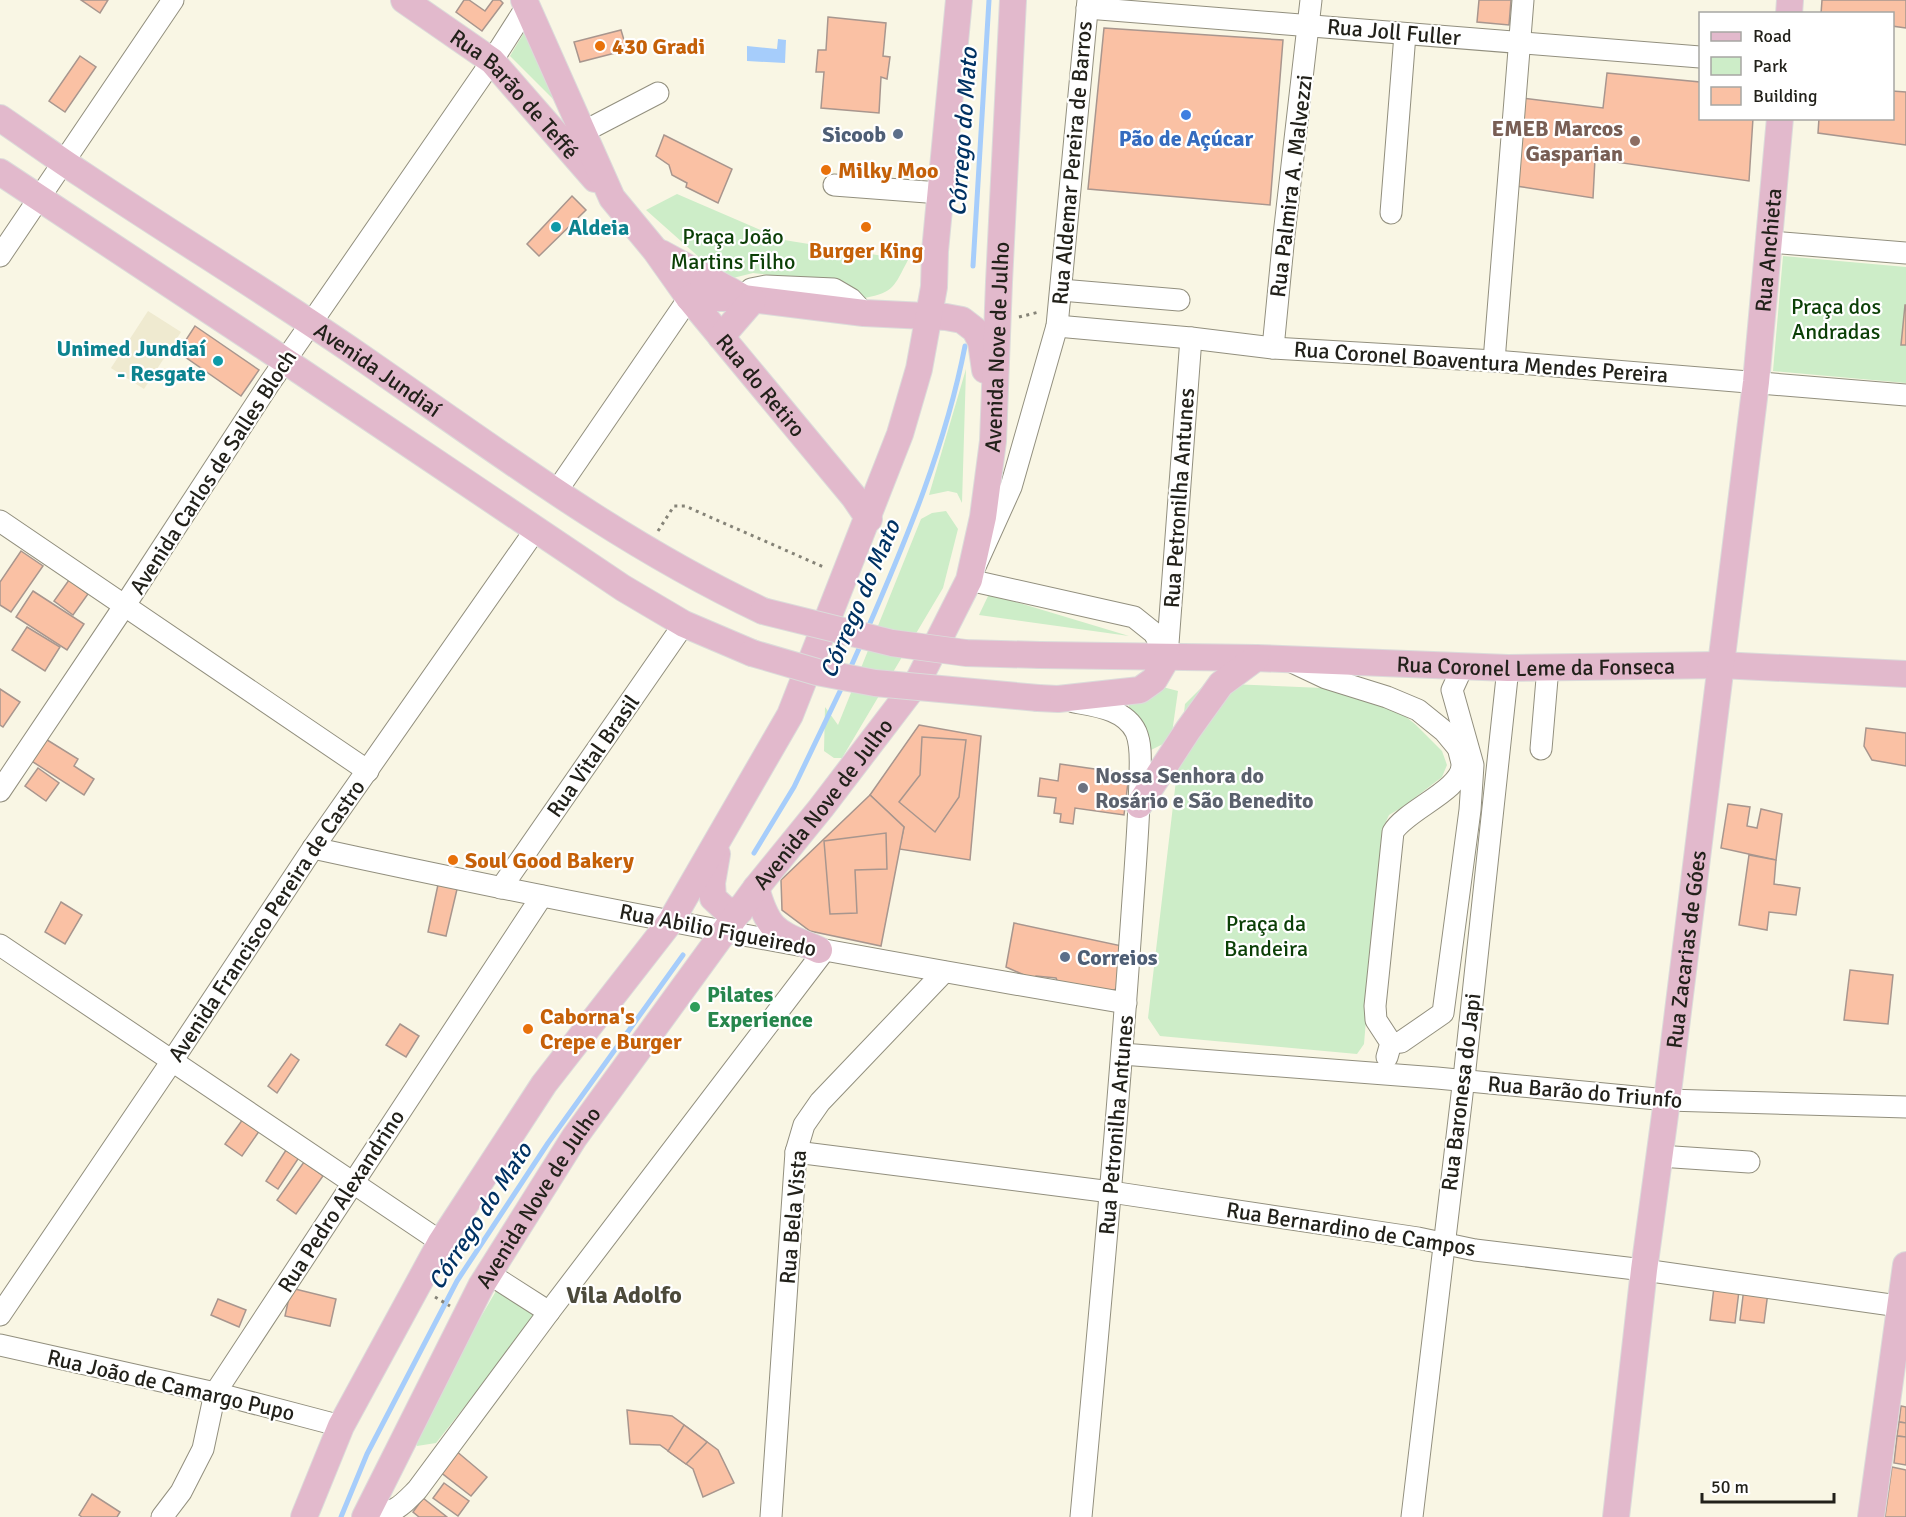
<svg xmlns="http://www.w3.org/2000/svg" width="1906" height="1517" font-family="Signika,sans-serif">
  <style>
    .built { fill: #efead0 }
    .green { fill: #cdedc8 }
    .water { fill: #a6cdfb }
    .lines { fill: none; stroke-linecap: round; stroke-linejoin: round }
    .stream { stroke: #a6cdfb; stroke-width: 5 }
    .building { fill: #fac1a4; stroke: #a8968e; stroke-width: 1.5 }
    .minor-casing { stroke: #928f7e; stroke-width: 23 }
    .major-casing { stroke: #dcdbda; stroke-width: 28 }
    .path { stroke: #858377; stroke-width: 3; stroke-dasharray: 3 4.5; stroke-linecap: butt }
    .minor { stroke: #fff; stroke-width: 21 }
    .major { stroke: #e2b9cc; stroke-width: 26 }
    .major-bridge-casing { stroke: #dcdbda; stroke-width: 28; stroke-linecap: butt }
    .major-bridge { stroke: #e2b9cc; stroke-width: 26 }
    .food-dot { fill: #e8710a; stroke: #fff; stroke-width: 2 }
    .shop-dot { fill: #3f7fe0; stroke: #fff; stroke-width: 2 }
    .service-dot { fill: #5c6f8a; stroke: #fff; stroke-width: 2 }
    .education-dot { fill: #8d6e63; stroke: #fff; stroke-width: 2 }
    .culture-dot { fill: #0f9aa8; stroke: #fff; stroke-width: 2 }
    .worship-dot { fill: #6b7280; stroke: #fff; stroke-width: 2 }
    .leisure-dot { fill: #2e9e5b; stroke: #fff; stroke-width: 2 }
    .labels { text-anchor: middle; dominant-baseline: central; stroke-width: 4.5; stroke-linejoin: round; paint-order: stroke }
    .street-label { font-size: 22px; fill: #22211a; stroke: #fff }
    .food-label { font-size: 22px; font-weight: bold; fill: #c56008; stroke: #fff; text-anchor: start }
    .education-label { font-size: 22px; font-weight: bold; fill: #785e54; stroke: #fff; text-anchor: end }
    .service-label { font-size: 22px; font-weight: bold; fill: #4e5e75; stroke: #fff; text-anchor: end }
    .shop-label { font-size: 22px; font-weight: bold; fill: #366cbe; stroke: #fff }
    .culture-label { font-size: 22px; font-weight: bold; fill: #0d838f; stroke: #fff; text-anchor: start }
    .park-label { font-size: 22px; fill: #0b3f06; stroke: #fff }
    .worship-label { font-size: 22px; font-weight: bold; fill: #5b616d; stroke: #fff; text-anchor: start }
    .leisure-label { font-size: 22px; font-weight: bold; fill: #27864d; stroke: #fff; text-anchor: start }
    .water-label { font-size: 24px; font-style: italic; fill: #003263; stroke: #fff }
    .neighbourhood-label { font-size: 24px; font-weight: bold; fill: #4c4a3b; stroke: #fff }
  </style>
  <rect width="100%" height="100%" fill="#f9f6e4"/>
  <path class="built" d="M148,311L181,332L144,389L111,368Z"/>
  <g class="green">
    <path d="M528,26L562,108L510,56Z"/>
    <path d="M677,194L784,240L908,260C894,286 895,292 865,298L840,283L753,273L729,279L718,274L646,210Z"/>
    <path d="M1783,256L1906,267V383L1773,371Z"/>
    <path d="M966,369L962,503L957,493L948,491L929,495Z"/>
    <path d="M946,511L958,529L943,588L842,758H834L824,751L825,707L838,725L921,519L932,513Z"/>
    <path d="M989,594L1129,636L979,615Z"/>
    <path d="M1206,683L1346,689L1396,709L1415,724L1442,751L1447,765L1442,777L1404,806L1389,815L1382,830L1364,1044L1357,1054L1160,1036L1148,1018L1185,704Z"/>
    <path d="M1159,686L1178,691L1171,740L1129,761V704Z"/>
    <path d="M496,1291L536,1316L436,1443L417,1446L418,1425Z"/>
  </g>
  <path class="water" d="M778,39L786,40L785,63L747,61V46L777,49Z"/>
  <g class="lines">
    <g class="stream">
      <path d="M973,266L989,0"/>
      <path d="M867,630C907,538 946,444 965,346"/>
      <path d="M849,671L861,644"/>
      <path d="M754,853L794,787L843,685"/>
      <path d="M341,1517L367,1454L457,1281L548,1143L683,955"/>
    </g>
  </g>
  <g class="building">
    <path d="M81,0H108L100,13Z"/>
    <path d="M464,0H469L485,11L493,0H500L503,3L482,31L456,12Z"/>
    <path d="M1479,0H1511L1509,25L1477,22Z"/>
    <path d="M1822,0H1906V28L1892,26V14H1821Z"/>
    <path d="M828,17L886,23L883,56L890,57L887,79L881,77L879,113L821,108L824,72H816L818,50H826Z"/>
    <path d="M1104,28L1283,40L1270,205L1088,189Z"/>
    <path d="M621,30L627,50L580,62L574,42Z"/>
    <path d="M80,56L96,67L65,112L49,101Z"/>
    <path d="M1607,73L1700,82V118H1753L1749,181L1595,159L1593,198L1516,186L1521,98L1603,108Z"/>
    <path d="M1892,91L1906,92V145L1818,133L1819,118H1892Z"/>
    <path d="M664,135L732,169L718,203L686,187L687,183L672,175L669,165L656,156Z"/>
    <path d="M572,196L586,210L539,256L527,244Z"/>
    <path d="M1905,305H1906V345H1901Z"/>
    <path d="M195,326L259,370L241,396L178,352Z"/>
    <path d="M21,551L43,566L11,612L0,605V582Z"/>
    <path d="M69,580L88,594L73,615L54,601Z"/>
    <path d="M33,591L84,624L67,650L16,617Z"/>
    <path d="M27,627L60,647L45,671L12,650Z"/>
    <path d="M0,689L20,702L3,727L0,725Z"/>
    <path d="M919,725L981,736L970,860L899,849L904,827L870,795Z"/>
    <path d="M1866,728L1906,733V766L1872,760L1864,746Z"/>
    <path d="M922,737L966,740L959,797L935,832L899,802L920,775Z"/>
    <path d="M44,738L78,759L74,766L94,779L84,795L30,760Z"/>
    <path d="M1060,764L1129,774L1124,815L1075,808L1073,824L1060,822L1061,814L1054,813L1056,798L1038,796L1040,778L1058,781Z"/>
    <path d="M38,768L59,783L46,801L25,786Z"/>
    <path d="M870,795L904,827L881,946L810,931L782,910L781,880Z"/>
    <path d="M1728,804L1750,807L1747,826L1757,828L1761,809L1782,814L1776,860L1721,848Z"/>
    <path d="M886,833L887,869L855,870L857,913L830,914L824,841Z"/>
    <path d="M1749,855L1776,860L1774,884L1800,888L1796,915L1769,912L1767,930L1739,925Z"/>
    <path d="M439,880L458,885L446,936L428,932Z"/>
    <path d="M61,902L82,915L65,944L45,932Z"/>
    <path d="M1014,923L1122,946V986L1112,991L1059,985L1056,978L1036,976L1033,979L1006,967Z"/>
    <path d="M1850,970L1893,975L1888,1024L1844,1020Z"/>
    <path d="M400,1024L419,1036L406,1057L386,1045Z"/>
    <path d="M291,1054L299,1060L277,1093L268,1086Z"/>
    <path d="M243,1119L260,1130L242,1156L225,1144Z"/>
    <path d="M288,1147L300,1156L278,1189L266,1181Z"/>
    <path d="M304,1162L323,1176L296,1214L277,1200Z"/>
    <path d="M1714,1287L1739,1291L1735,1323L1710,1320Z"/>
    <path d="M291,1288L336,1299L330,1326L285,1316Z"/>
    <path d="M1744,1288L1768,1292L1764,1323L1740,1320Z"/>
    <path d="M218,1299L246,1310L239,1327L211,1315Z"/>
    <path d="M1901,1406L1906,1407V1423L1899,1422Z"/>
    <path d="M627,1410L672,1416L718,1450L734,1483L703,1497L693,1469L660,1445L630,1444Z"/>
    <path d="M1899,1422L1906,1423V1437L1897,1436Z"/>
    <path d="M684,1425L707,1442L686,1464L668,1451Z"/>
    <path d="M1897,1436L1906,1437V1465L1894,1463Z"/>
    <path d="M455,1450L487,1477L471,1496L439,1471Z"/>
    <path d="M1892,1467L1906,1470V1517H1885Z"/>
    <path d="M444,1483L469,1501L458,1516L433,1498Z"/>
    <path d="M92,1494L120,1512L117,1517H82L79,1515Z"/>
    <path d="M423,1498L447,1517H419L413,1512Z"/>
  </g>
  <g class="lines">
    <defs>
      <g id="minor">
        <path d="M1088,0L1057,326L1011,487L969,580L1134,617L1154,633L1167,658"/>
        <path d="M1087,8L1700,57"/>
        <path d="M583,132L658,93"/>
        <path d="M834,185L940,193"/>
        <path d="M1391,213L1405,34"/>
        <path d="M1770,242L1906,253"/>
        <path d="M0,256L173,0"/>
        <path d="M1061,290L1179,300"/>
        <path d="M743,298L751,289L766,286L834,289L851,299L864,313"/>
        <path d="M1057,326L1191,338L1273,348L1494,361L1906,395"/>
        <path d="M1273,348L1284,235L1311,0"/>
        <path d="M1494,361L1523,0"/>
        <path d="M556,492L689,298"/>
        <path d="M0,521L368,771"/>
        <path d="M1167,657L1191,338"/>
        <path d="M1290,661L1326,678L1387,697L1418,710L1444,731L1468,760"/>
        <path d="M1074,702C1096,706 1125,709 1136,732C1142,746 1140,763 1140,777C1139,818 1136,858 1133,899C1119,1105 1100,1311 1081,1517"/>
        <path d="M1541,749L1548,667"/>
        <path d="M0,791L125,605L269,384L492,61L527,6"/>
        <path d="M313,848C583,907 854,957 1126,1003"/>
        <path d="M501,888L684,624"/>
        <path d="M0,945L441,1242"/>
        <path d="M1391,1043L1401,1042L1443,1013L1470,810L1473,765L1452,690L1463,666"/>
        <path d="M1122,1054L1437,1078L1667,1100L1906,1107"/>
        <path d="M1387,1057L1391,1043L1376,1020L1375,1006L1393,832C1406,810 1462,790 1462,765C1462,761 1460,756 1459,751"/>
        <path d="M796,1152L1111,1192L1418,1238L1475,1250L1644,1270L1906,1307"/>
        <path d="M1659,1156L1749,1162"/>
        <path d="M488,1273L549,1312"/>
        <path id="s1" d="M0,1315L172,1061L313,848L536,529"/>
        <path d="M0,1345L215,1393L341,1426"/>
        <path d="M367,1512C396,1513 397,1510 417,1490L549,1312L824,951"/>
        <path d="M162,1517L181,1492L203,1449L215,1393L542,896"/>
        <path d="M771,1517L796,1152L804,1125L820,1102L944,972"/>
        <path d="M1412,1517L1465,1069L1508,668"/>
      </g>
      <g id="major">
        <path id="s2" d="M404,0L492,61L595,179"/>
        <path id="s3" d="M524,0L612,198L655,250L689,298L854,497L869,519"/>
        <path d="M1789,14L1790,0"/>
        <path id="s4" d="M0,118C28,137 55,157 83,175C174,236 268,293 358,355C490,446 618,543 763,611"/>
        <path d="M0,172L266,348L623,588L684,624L752,653"/>
        <path d="M661,253L740,296"/>
        <path d="M689,298H743L864,313L946,317L962,320L975,330L981,342L985,370"/>
        <path d="M721,337L753,300"/>
        <path id="s5" d="M1040,655L1256,658L1508,668L1720,665L1906,674"/>
        <path d="M1038,698L1058,699L1140,690L1154,680L1167,658"/>
        <path d="M1139,805L1188,730L1221,684L1256,658"/>
        <path d="M717,854L712,883L713,898L726,910L740,911"/>
        <path d="M756,888C769,934 778,932 819,950"/>
        <path d="M304,1517L341,1426L441,1242L544,1084L671,921L790,715L900,434L919,369L934,287L935,251L959,0"/>
        <path id="s6" d="M365,1517L481,1286L574,1138L756,888L821,808L918,681L969,580L983,517L993,441L999,282L1013,0"/>
        <path id="s7" d="M1616,1517L1644,1270L1667,1100L1756,382L1780,118"/>
        <path d="M1871,1517L1906,1265"/>
      </g>
    </defs>
    <use href="#minor" class="minor-casing"/>
    <use href="#major" class="major-casing"/>
    <g class="path">
      <path d="M1019,317L1039,312"/>
      <path d="M658,531L674,506H685L826,568"/>
      <path d="M435,1297L450,1306"/>
    </g>
    <use href="#minor" class="minor"/>
    <use href="#major" class="major"/>
    <defs>
      <g id="major-bridge">
        <path d="M763,611L892,643L966,653L1040,655"/>
        <path d="M752,653L817,672L875,683L1038,698"/>
      </g>
    </defs>
    <use href="#major-bridge" class="major-bridge-casing"/>
    <use href="#major-bridge" class="major-bridge"/>
  </g>
  <g class="food-dot">
    <circle cx="600" cy="46" r="6"/>
    <circle cx="826" cy="170" r="6"/>
    <circle cx="866" cy="227" r="6"/>
    <circle cx="453" cy="860" r="6"/>
    <circle cx="528" cy="1029" r="6"/>
  </g>
  <circle class="shop-dot" cx="1186" cy="115" r="6"/>
  <g class="service-dot">
    <circle cx="898" cy="134" r="6"/>
    <circle cx="1065" cy="957" r="6"/>
  </g>
  <circle class="education-dot" cx="1635" cy="141" r="6"/>
  <g class="culture-dot">
    <circle cx="556" cy="227" r="6"/>
    <circle cx="218" cy="361" r="6"/>
  </g>
  <circle class="worship-dot" cx="1083" cy="788" r="6"/>
  <circle class="leisure-dot" cx="695" cy="1007" r="6"/>
  <g class="labels">
    <g class="street-label">
      <text transform="translate(1394 32) rotate(5)">Rua Joll Fuller</text>
      <text stroke="none"><textPath href="#s2" startOffset="146">Rua Barão de Teffé</textPath></text>
      <text transform="translate(1072 163) rotate(-85)">Rua Aldemar Pereira de Barros</text>
      <text transform="translate(1291 186) rotate(-83)">Rua Palmira A. Malvezzi</text>
      <text stroke="none"><textPath href="#s7" startOffset="1276">Rua Anchieta</textPath></text>
      <text stroke="none"><textPath href="#s6" startOffset="1354">Avenida Nove de Julho</textPath></text>
      <text transform="translate(1481 362) rotate(4)">Rua Coronel Boaventura Mendes Pereira</text>
      <text stroke="none"><textPath href="#s4" startOffset="454">Avenida Jundiaí</textPath></text>
      <text stroke="none"><textPath href="#s3" startOffset="456">Rua do Retiro</textPath></text>
      <text transform="translate(213 472) rotate(-57)">Avenida Carlos de Salles Bloch</text>
      <text transform="translate(1179 498) rotate(-86)">Rua Petronilha Antunes</text>
      <text stroke="none"><textPath href="#s5" startOffset="496">Rua Coronel Leme da Fonseca</textPath></text>
      <text transform="translate(593 756) rotate(-55)">Rua Vital Brasil</text>
      <text stroke="none"><textPath href="#s6" startOffset="850">Avenida Nove de Julho</textPath></text>
      <text stroke="none"><textPath href="#s1" startOffset="476">Avenida Francisco Pereira de Castro</textPath></text>
      <text transform="translate(718 930) rotate(11)">Rua Abilio Figueiredo</text>
      <text stroke="none"><textPath href="#s7" startOffset="572">Rua Zacarias de Góes</textPath></text>
      <text transform="translate(1461 1092) rotate(-83)">Rua Baronesa do Japi</text>
      <text transform="translate(1585 1092) rotate(5)">Rua Barão do Triunfo</text>
      <text transform="translate(1116 1125) rotate(-85)">Rua Petronilha Antunes</text>
      <text stroke="none"><textPath href="#s6" startOffset="364">Avenida Nove de Julho</textPath></text>
      <text transform="translate(341 1201) rotate(-57)">Rua Pedro Alexandrino</text>
      <text transform="translate(793 1217) rotate(-85)">Rua Bela Vista</text>
      <text transform="translate(1351 1229) rotate(9)">Rua Bernardino de Campos</text>
      <text transform="translate(171 1385) rotate(13)">Rua João de Camargo Pupo</text>
    </g>
    <g class="food-label">
      <text x="612" y="46">430 Gradi</text>
      <text x="838" y="170">Milky Moo</text>
      <text x="866" y="250" text-anchor="middle">Burger King</text>
      <text x="465" y="860">Soul Good Bakery</text>
      <text x="540" y="1016">Caborna's<tspan x="540" dy="25">Crepe e Burger</tspan></text>
    </g>
    <g class="education-label">
      <text x="1623" y="128">EMEB Marcos<tspan x="1623" dy="25">Gasparian</tspan></text>
    </g>
    <g class="service-label">
      <text x="886" y="134">Sicoob</text>
      <text x="1077" y="957" text-anchor="start">Correios</text>
    </g>
    <g class="shop-label">
      <text x="1186" y="138">Pão de Açúcar</text>
    </g>
    <g class="culture-label">
      <text x="568" y="227">Aldeia</text>
      <text x="206" y="348" text-anchor="end">Unimed Jundiaí<tspan x="206" dy="25">- Resgate</tspan></text>
    </g>
    <g class="park-label">
      <text x="733" y="236">Praça João<tspan x="733" dy="25">Martins Filho</tspan></text>
      <text x="1836" y="306">Praça dos<tspan x="1836" dy="25">Andradas</tspan></text>
      <text x="1266" y="923">Praça da<tspan x="1266" dy="25">Bandeira</tspan></text>
    </g>
    <g class="worship-label">
      <text x="1095" y="775">Nossa Senhora do<tspan x="1095" dy="25">Rosário e São Benedito</tspan></text>
    </g>
    <g class="leisure-label">
      <text x="707" y="994">Pilates<tspan x="707" dy="25">Experience</tspan></text>
    </g>
    <g class="water-label">
      <text transform="translate(963 132) rotate(-86)">Córrego do Mato</text>
      <text transform="translate(860 599) rotate(-67)">Córrego do Mato</text>
      <text transform="translate(480 1216) rotate(-57)">Córrego do Mato</text>
    </g>
    <g class="neighbourhood-label">
      <text x="624" y="1295">Vila Adolfo</text>
    </g>
  </g>
  <rect x="1699" y="12" width="195" height="108" fill="#ffffff" stroke="#a7a6a3" stroke-width="1.5"/>
  <rect x="1711" y="32" width="30" height="9" fill="#e2b9cc" stroke="#a7a6a3" stroke-width="1.5"/>
  <text x="1753" y="42" font-size="18" fill="#22211a">Road</text>
  <rect x="1711" y="57" width="30" height="18" fill="#cdedc8" stroke="#a7a6a3" stroke-width="1.5"/>
  <text x="1753" y="72" font-size="18" fill="#22211a">Park</text>
  <rect x="1711" y="87" width="30" height="18" fill="#fac1a4" stroke="#a7a6a3" stroke-width="1.5"/>
  <text x="1753" y="102" font-size="18" fill="#22211a">Building</text>
  <path d="M1702 1493v9h132v-9" fill="none" stroke="#22211a" stroke-width="3"/>
  <text x="1711" y="1493" font-size="18" fill="#22211a" stroke="#ffffff" stroke-width="4.5" paint-order="stroke">50 m</text>
</svg>
